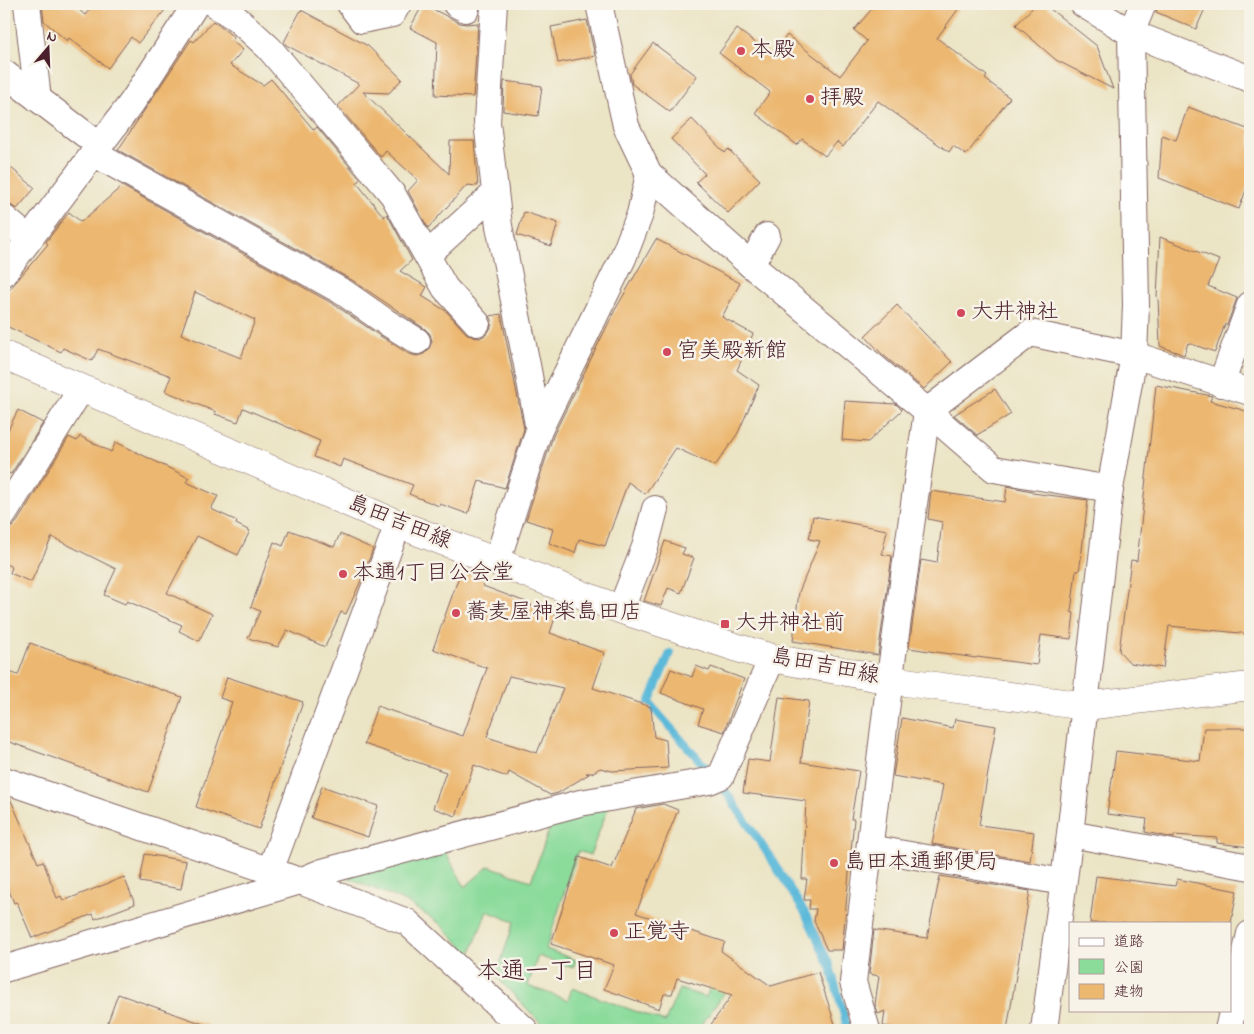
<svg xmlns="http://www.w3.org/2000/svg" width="1254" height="1034" font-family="'Indie Flower','Klee One',sans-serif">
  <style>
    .green { fill: #8bdb9b; stroke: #6a7d63 }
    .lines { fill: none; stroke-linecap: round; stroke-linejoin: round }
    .stream { stroke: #5bb9d9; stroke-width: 8 }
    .building { fill: #ecb76f; fill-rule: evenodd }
    .minor-casing { stroke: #826461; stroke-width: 28 }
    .major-casing { stroke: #826461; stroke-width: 29 }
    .minor { stroke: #fff; stroke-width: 26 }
    .major { stroke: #fff; stroke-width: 28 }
    .poi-dot { fill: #d1495b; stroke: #f7f3e8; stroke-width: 2 }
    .labels { text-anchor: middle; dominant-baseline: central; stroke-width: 5; stroke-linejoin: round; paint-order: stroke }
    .poi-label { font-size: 22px; fill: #4a1f2b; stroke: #f7f3e8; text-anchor: start }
    .street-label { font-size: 22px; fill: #4a1f2b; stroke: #f7f3e8 }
    .neighbourhood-label { font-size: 24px; fill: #4a1f2b; stroke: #f7f3e8 }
  </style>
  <rect width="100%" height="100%" fill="#f7f3e8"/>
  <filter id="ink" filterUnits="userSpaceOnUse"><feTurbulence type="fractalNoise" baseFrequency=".02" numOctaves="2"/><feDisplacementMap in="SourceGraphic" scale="10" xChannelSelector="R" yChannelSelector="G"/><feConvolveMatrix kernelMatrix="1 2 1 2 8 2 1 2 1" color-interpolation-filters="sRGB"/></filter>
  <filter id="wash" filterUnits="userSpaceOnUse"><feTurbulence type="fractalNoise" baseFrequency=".0096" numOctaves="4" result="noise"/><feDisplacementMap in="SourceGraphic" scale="20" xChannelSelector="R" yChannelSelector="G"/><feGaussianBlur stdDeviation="1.12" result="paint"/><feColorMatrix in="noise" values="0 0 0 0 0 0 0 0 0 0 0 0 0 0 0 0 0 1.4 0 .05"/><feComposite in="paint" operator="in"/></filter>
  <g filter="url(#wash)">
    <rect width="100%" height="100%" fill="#ebe4c5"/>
    <path class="green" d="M610,803L590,855L578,851L546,949L576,960L573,968L538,956L528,986L568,1000L572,988L665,1022L679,989L706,997L720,964L742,968L698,1030H547L496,976L514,922L487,911L470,955L439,923L406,902L337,873L442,846L465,887L489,866L531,881L553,818Z"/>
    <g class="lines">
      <path class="stream" d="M670,653L649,703L722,786L768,854L805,913L830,966L848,1030"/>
    </g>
    <g id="blocks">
      <g class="building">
        <path d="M42,4H72L85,15L94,4H170L138,43L131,37L108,68L69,38L67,41L44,21Z"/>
        <path d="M423,4L460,23L466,24L478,23L473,97L435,95L437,42L410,28Z"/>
        <path d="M876,4H962L937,38L987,76L985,79L1010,98L966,155L953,146L949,152L878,101L843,147L837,142L825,156L802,139L797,145L755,113L770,92L719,53L737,29L772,55L787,35L840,76L867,41L854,30Z"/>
        <path d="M1036,4H1044L1097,46L1113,89L1056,60L1016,25Z"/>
        <path d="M1158,4H1207L1196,29L1156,12Z"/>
        <path d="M301,10L368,46L402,79L389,93L363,92L449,174L450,141H474L478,186L467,185L428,228L408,191L418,180L386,151L381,157L338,106L359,84L286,45L284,42Z"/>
        <path d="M587,20L595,56L558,63L551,27Z"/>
        <path d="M213,21L234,37L232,41L243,50L230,65L263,85L271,79L314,130L317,127L360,179L357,183L384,217L387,214L412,260L400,271L427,287L422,296L446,311L466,333L473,337L480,338L487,334L491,327L492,320L490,316L501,314L524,429L505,488L479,481L468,514L440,504L439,506L409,494L413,485L343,459L340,467L314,457L320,441L243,408L238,422L215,414L216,412L165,391L171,376L98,349L92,361L63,348L61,352L4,325V296L48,244L46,242L69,212L81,222L122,186L335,305L377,334L409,354L417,356L424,354L429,349L432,341L430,334L425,329L352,280L118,150L191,40L194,42ZM195,292L255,320L241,358L181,334Z"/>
        <path d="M653,43L697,76L670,112L632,84L630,74Z"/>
        <path d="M504,81L542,86L538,116L503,111Z"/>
        <path d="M1188,107L1250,130V179L1239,209L1159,178L1162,135L1176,140Z"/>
        <path d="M692,119L725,153L728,149L760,180L728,213L696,182L705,174L671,139Z"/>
        <path d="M4,162L35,188L17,209L4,201Z"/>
        <path d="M524,212L558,223L551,246L517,235Z"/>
        <path d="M1160,237L1219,260L1208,286L1237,298L1227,325L1225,324L1215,352L1188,343L1184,355L1160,346L1158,298L1157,297Z"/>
        <path d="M656,239L740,283L722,317L753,334L737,370L759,385L738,433L715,466L676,448L645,494L628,482L605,546L579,539L575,553L549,543L553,529L526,520L553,436L615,310Z"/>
        <path d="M897,305L952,362L924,389L882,354L865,336Z"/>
        <path d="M1156,385L1212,396L1210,401L1250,412V634L1169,626L1163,668L1130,663L1119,651L1131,560L1137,561Z"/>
        <path d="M995,389L1011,414L977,435L954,415Z"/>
        <path d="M845,401L896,404L902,410L868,442L842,440Z"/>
        <path d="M18,410L43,423L11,474L4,471V438Z"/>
        <path d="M80,436L111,452L116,442L189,478L186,482L218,496L211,509L237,521L236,524L250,531L238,555L197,536L167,593L212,614L199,641L179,631L182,625L127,601L125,604L104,595L116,569L52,537L31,582L10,573L12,567L4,563V534L6,528L12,527L17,522L69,437L77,441Z"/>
        <path d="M1007,486L1032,491V493L1088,500L1081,559L1079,571H1076L1071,612L1074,613L1071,639L1041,635L1037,665L977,657L976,658L909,648L921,560L937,563L942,522L928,519L931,491L1005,502Z"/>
        <path d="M813,516L887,530L882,554L892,556L878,655L793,641L799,592L820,541L809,539Z"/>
        <path d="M289,530L334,547L340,534L373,549L359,585L346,614L341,612L325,647L287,630L278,647L248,638L260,611L251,607L274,542L283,546Z"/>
        <path d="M665,541L685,548L682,554L694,558L681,593L668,588L661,606L644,601Z"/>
        <path d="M461,571L485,579L483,586L531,604V606L556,615L550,633L605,653L593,688L651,707L654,737L666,740L668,768L612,771L600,768L592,773H586L589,774L558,793L550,795L509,772L507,777L474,765L456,816L433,808L446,772L364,744L377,706L463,736L487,668L433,649ZM509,676L563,688L537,753L487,737Z"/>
        <path d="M30,643L182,697L148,792L4,740V670L18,675Z"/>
        <path d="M696,666L709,671L711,667L744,679L724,732L698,724L703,709L661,693L671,669L692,677Z"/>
        <path d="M227,677L303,702L259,829L196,807L232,702L220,698Z"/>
        <path d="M779,697L809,701L801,762L859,771L851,819H854L842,950H827L814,921L816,909H809L810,900H804L807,879H802L806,801L743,793L748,759L770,762Z"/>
        <path d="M902,718L953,728L955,719L996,726L979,825L1034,832L1030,861L932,844L943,785L893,776Z"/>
        <path d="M1204,728H1250V847L1217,843V838L1174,835V838L1145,832L1147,819L1107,814L1116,751L1200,761Z"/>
        <path d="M322,786L378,806L368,837L311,818Z"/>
        <path d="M4,796L10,798L38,863L43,861L57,898L61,896L63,901L124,877L135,904L95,919L93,914L32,938L17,902L14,903L4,878Z"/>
        <path d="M663,804L678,810L636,913L725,942L721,951L771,986L818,972L836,1027L824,1030H707L732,995L677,978L672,994H664L659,1009L604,989L614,965L551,944L579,857L612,868L636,809Z"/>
        <path d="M145,854L186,861L181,889L140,882Z"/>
        <path d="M940,876L1030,891L1007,1030H911L883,1026L885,1011L878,1014L875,1004L879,976L869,974L874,930L927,938Z"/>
        <path d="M1096,876L1175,886L1177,879L1237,891L1231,923H1090Z"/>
        <path d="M118,994L212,1027V1030H105Z"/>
      </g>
    </g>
  </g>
  <g filter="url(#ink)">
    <use href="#blocks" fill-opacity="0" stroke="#826461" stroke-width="1"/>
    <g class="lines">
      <defs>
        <g id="minor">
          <path d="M27,4L38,99"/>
          <path d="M214,4L236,18L269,48L363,159L393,195L445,288L477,323"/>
          <path d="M350,4L362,20L392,14L398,4"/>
          <path d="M456,4L466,9"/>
          <path d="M494,4L487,122L499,226L527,365L539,430"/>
          <path d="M1083,4L1131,33L1250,79"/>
          <path d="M4,73L99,145"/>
          <path d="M93,153L343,292L386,322L417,341"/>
          <path d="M649,174L751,265L927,411L994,469L1110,489"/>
          <path d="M4,218L29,239"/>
          <path d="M427,255L495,193"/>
          <path d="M751,265L767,236"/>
          <path d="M4,273L133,101L196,4"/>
          <path d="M1221,384L1250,305"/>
          <path d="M4,514L81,389"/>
          <path d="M497,561L539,430L623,258L640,214L649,174L626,126L599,4"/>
          <path d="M622,610L626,596L645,547L655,509"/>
          <path d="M4,780L300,881L407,922L525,1030"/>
          <path d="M1070,834L1250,867"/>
          <path d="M870,848L1063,882"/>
          <path d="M270,871L398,524"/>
          <path d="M4,969L300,881L322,872L580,803L709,781L721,776L772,658"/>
          <path d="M867,1030L853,982L892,662L927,411L1030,333L1134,355L1250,392"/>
          <path d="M1044,1030L1070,834L1110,489L1134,355L1136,305L1131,33L1143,4"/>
          <path d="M1228,1030L1250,934"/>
        </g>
        <path id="major" d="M4,355L398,524L622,610L738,648L772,658L890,680L1086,706L1250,686"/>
      </defs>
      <use href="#minor" class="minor-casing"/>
      <use href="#major" class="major-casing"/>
      <use href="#minor" class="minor"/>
      <use href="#major" class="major"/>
    </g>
  </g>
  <g class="poi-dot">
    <circle cx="741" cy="51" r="5"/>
    <circle cx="810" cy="99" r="5"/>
    <circle cx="961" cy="313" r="5"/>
    <circle cx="667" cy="352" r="5"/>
    <circle cx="343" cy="574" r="5"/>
    <circle cx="456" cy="613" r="5"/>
    <rect x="720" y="619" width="10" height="10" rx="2.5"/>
    <circle cx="834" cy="863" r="5"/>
    <circle cx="614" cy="933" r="5"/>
  </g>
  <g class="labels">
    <g class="poi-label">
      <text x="751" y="51">本殿</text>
      <text x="820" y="99">拝殿</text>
      <text x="971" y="313">大井神社</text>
      <text x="677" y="352">宮美殿新館</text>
      <text x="353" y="574">本通1丁目公会堂</text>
      <text x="466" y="613">蕎麦屋神楽島田店</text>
      <text x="735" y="624">大井神社前</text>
      <text x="844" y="863">島田本通郵便局</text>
      <text x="624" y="933">正覚寺</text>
    </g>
    <g class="street-label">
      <text transform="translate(399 523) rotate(22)">島田吉田線</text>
      <text transform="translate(825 667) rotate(11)">島田吉田線</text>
    </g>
    <g class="neighbourhood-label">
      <text x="537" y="972">本通一丁目</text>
    </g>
  </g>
  <rect width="1254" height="1034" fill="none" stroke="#f7f3e8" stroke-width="20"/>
  <rect x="1069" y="922" width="162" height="90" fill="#f7f3e8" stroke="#b29e9c"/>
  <rect x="1079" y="938" width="25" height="8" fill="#ffffff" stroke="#b29e9c"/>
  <text x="1114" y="946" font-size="15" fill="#4a1f2b">道路</text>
  <rect x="1079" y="959" width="25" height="15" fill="#8bdb9b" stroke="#b29e9c"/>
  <text x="1114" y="972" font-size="15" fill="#4a1f2b">公園</text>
  <rect x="1079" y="984" width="25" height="15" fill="#ecb76f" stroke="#b29e9c"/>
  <text x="1114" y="996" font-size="15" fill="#4a1f2b">建物</text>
  <g transform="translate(48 48) rotate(19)" stroke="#f7f3e8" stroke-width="4" paint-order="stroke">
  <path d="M0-4L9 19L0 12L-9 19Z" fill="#4a1f2b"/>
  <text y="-8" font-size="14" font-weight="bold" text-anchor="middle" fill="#4a1f2b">N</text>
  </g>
</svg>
